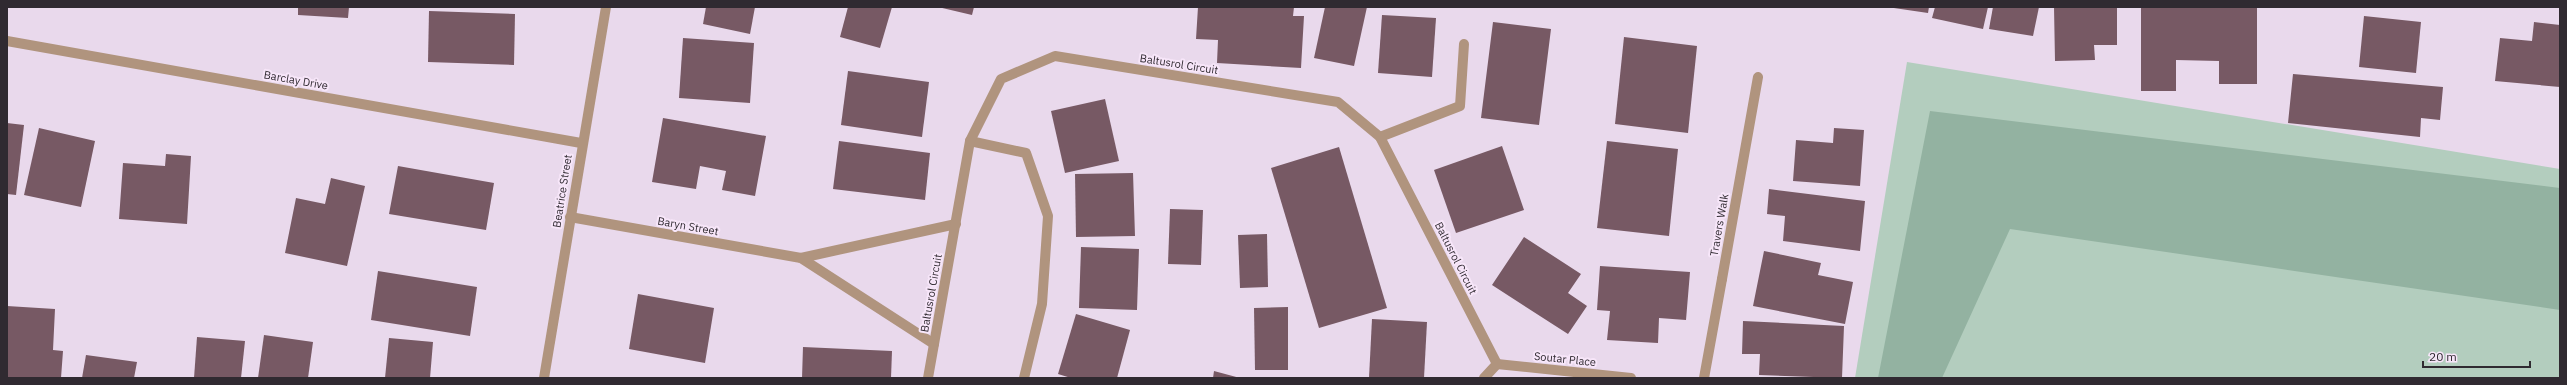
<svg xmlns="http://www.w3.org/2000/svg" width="2567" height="385" font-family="'IBM Plex Sans',sans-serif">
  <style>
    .green { fill: #b3cdbe }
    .forest { fill: #93b2a1 }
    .building { fill: #775964 }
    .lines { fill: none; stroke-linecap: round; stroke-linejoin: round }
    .lane { stroke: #b0947e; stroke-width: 10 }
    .street { stroke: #b0947e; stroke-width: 10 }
    .labels { text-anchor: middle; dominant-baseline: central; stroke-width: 4; stroke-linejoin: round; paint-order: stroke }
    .street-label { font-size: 11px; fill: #302a31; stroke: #f7e6f9 }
  </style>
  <rect width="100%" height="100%" fill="#e9d9ec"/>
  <path class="green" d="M1907,62L2560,169V378H1855Z"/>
  <path class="forest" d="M1930,111L2560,188V310L2010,229L1942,378H1878Z"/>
  <g class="building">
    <path d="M298,7H349L348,18L298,15Z"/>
    <path d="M706,7H755L750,34L703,24Z"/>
    <path d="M848,7H892L880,48L840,37Z"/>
    <path d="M938,7H974L972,15Z"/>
    <path d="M1198,7H1294L1293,16H1304L1301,68L1217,63L1218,40L1196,39Z"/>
    <path d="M1325,7H1367L1354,66L1314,58Z"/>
    <path d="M1887,7H1929L1928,13Z"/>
    <path d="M1935,7H1988L1983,29L1932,18Z"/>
    <path d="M1993,7H2039L2033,36L1989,29Z"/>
    <path d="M2054,7H2117V45H2094L2095,60L2055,61Z"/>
    <path d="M2141,7H2257V84H2219V61L2176,60V91H2141Z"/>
    <path d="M429,11L515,14L514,65L428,62Z"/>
    <path d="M1382,15L1436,18L1432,77L1378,73Z"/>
    <path d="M2364,16L2421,22L2416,73L2359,67Z"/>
    <path d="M1493,22L1551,29L1539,125L1481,118Z"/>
    <path d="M2534,22L2560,25V87L2495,81L2500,38L2532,41Z"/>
    <path d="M1624,37L1697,46L1688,133L1615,124Z"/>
    <path d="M683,38L754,43L750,103L679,98Z"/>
    <path d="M848,71L929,82L922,137L841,125Z"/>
    <path d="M2293,74L2443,87L2440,120L2421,118L2420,137L2288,123Z"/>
    <path d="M1105,99L1119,161L1065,173L1051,111Z"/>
    <path d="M663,118L766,136L755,196L722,190L726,171L700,166L696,189L652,182Z"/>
    <path d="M7,123L24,125L16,195L7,194Z"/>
    <path d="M39,128L95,141L81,207L24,195Z"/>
    <path d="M1834,128L1864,130L1860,186L1793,181L1796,140L1833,143Z"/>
    <path d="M839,141L930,153L925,200L833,189Z"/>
    <path d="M1607,141L1678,149L1669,236L1597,228Z"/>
    <path d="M1502,146L1524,210L1456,233L1434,170Z"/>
    <path d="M1339,147L1387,308L1319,328L1271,168Z"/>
    <path d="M166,154L191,156L187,224L119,219L123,163L165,166Z"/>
    <path d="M398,166L494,183L486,230L389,214Z"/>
    <path d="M1133,173L1135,236L1076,237L1075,174Z"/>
    <path d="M331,178L365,186L347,266L285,253L296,198L325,204Z"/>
    <path d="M1769,189L1865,201L1860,251L1783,241L1785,216L1767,214Z"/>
    <path d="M1170,209L1203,210L1201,265L1168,264Z"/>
    <path d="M1267,234L1268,287L1240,288L1238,235Z"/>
    <path d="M1524,237L1581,274L1568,293L1587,306L1568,334L1492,285Z"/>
    <path d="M1081,247L1139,249L1137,310L1079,308Z"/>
    <path d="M1764,251L1821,263L1818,275L1853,282L1845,324L1753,306Z"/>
    <path d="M1600,266L1690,272L1686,320L1659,318L1658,343L1607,340L1610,311L1597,310Z"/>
    <path d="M378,271L477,287L470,336L371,320Z"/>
    <path d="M638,294L714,308L705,363L629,349Z"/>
    <path d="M7,306L55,309L53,350L63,351L61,378H7Z"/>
    <path d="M1288,307V370H1255L1254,308Z"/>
    <path d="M1076,314L1130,330L1117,378H1071L1058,374Z"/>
    <path d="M1372,319L1427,322L1424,378H1369Z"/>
    <path d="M1743,321L1844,326L1842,378L1759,375L1760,354H1742Z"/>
    <path d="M264,335L313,342L308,378H258Z"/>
    <path d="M197,337L245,341L241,378H194Z"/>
    <path d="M389,338L433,342L430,378H385Z"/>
    <path d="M803,347L892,351L891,378H802Z"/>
    <path d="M86,355L137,362L134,378H82Z"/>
    <path d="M1214,371L1240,378H1213Z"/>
  </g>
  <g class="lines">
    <g class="lane">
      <path d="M1380,137L1460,106L1464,44"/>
      <path d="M970,141L1026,153L1048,216L1042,304L1024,378"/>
      <path d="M1722,279L1758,77"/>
    </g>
    <g class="street">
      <path d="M7,41L581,143"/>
      <path d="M570,217L801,258L934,344"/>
      <path d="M801,258L956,224"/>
      <path d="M1497,364L1631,378"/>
      <path d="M544,378L606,7"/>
      <path d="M928,378L970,141L1001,79L1055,56L1338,102L1380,137L1497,364L1484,378"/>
      <path d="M1704,378L1722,279"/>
    </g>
  </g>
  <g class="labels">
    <g class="street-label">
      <text transform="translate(1179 64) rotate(9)">Baltusrol Circuit</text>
      <text transform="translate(296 80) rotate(10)">Barclay Drive</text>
      <text transform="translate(562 191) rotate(-81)">Beatrice Street</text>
      <text transform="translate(1719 225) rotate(-80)">Travers Walk</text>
      <text transform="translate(688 226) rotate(10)">Baryn Street</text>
      <text transform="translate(1456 258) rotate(63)">Baltusrol Circuit</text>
      <text transform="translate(931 293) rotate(-80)">Baltusrol Circuit</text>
      <text transform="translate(1565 359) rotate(6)">Soutar Place</text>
    </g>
  </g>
  <rect width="2567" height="385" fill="none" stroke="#302a31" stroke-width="16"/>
  <path d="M2423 361v6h107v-6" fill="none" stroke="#302a31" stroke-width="2"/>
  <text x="2429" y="361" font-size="12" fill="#302a31" stroke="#f7e6f9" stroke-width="3" paint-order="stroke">20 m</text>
</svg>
